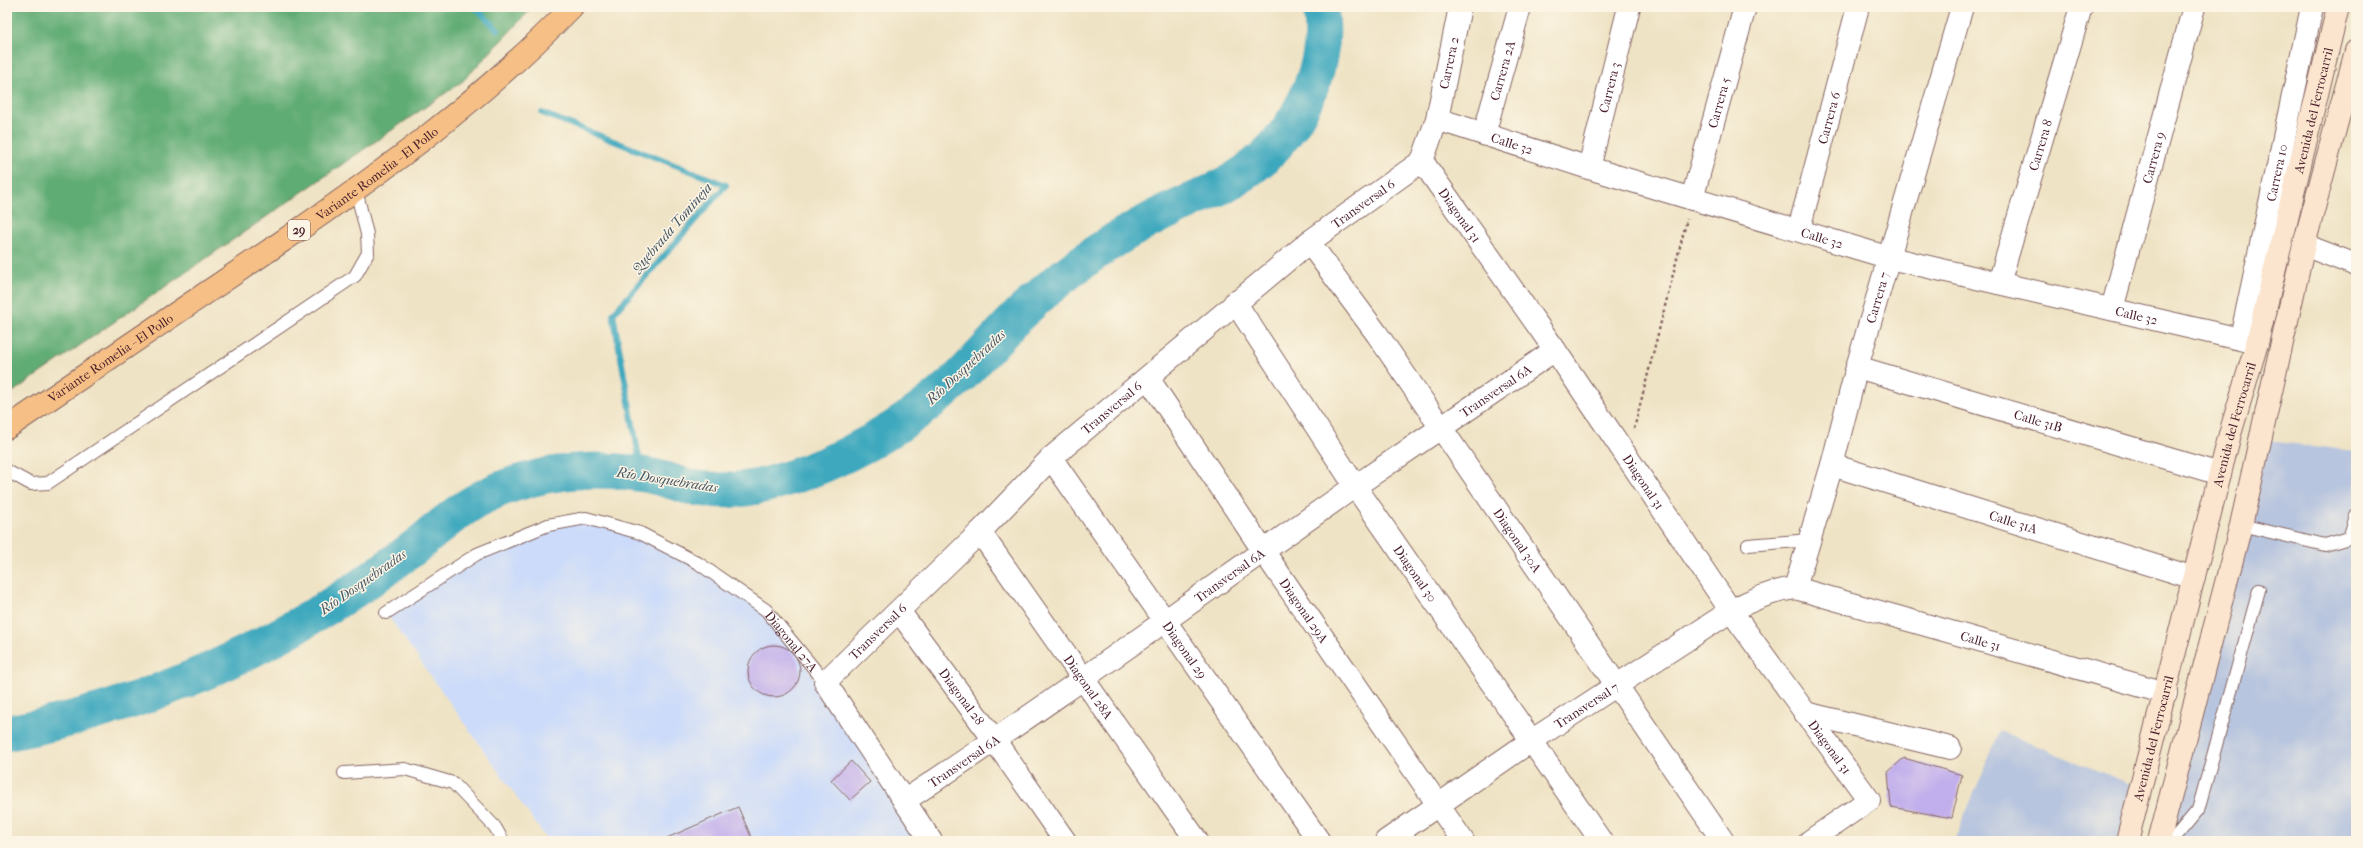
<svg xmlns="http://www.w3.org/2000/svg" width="2363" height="848" font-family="'IM FELL French Canon',serif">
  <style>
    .built { fill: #ccdbf9 }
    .industrial { fill: #b8c5de }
    .forest { fill: #60ac75; stroke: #556650 }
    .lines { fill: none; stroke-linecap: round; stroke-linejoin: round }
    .stream { stroke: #3ea8be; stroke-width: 6 }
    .river { stroke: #3ea8be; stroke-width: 36 }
    .building { fill: #c1aeec }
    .service-casing { stroke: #846461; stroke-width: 14 }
    .minor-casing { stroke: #846461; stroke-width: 24 }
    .secondary-casing { stroke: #846461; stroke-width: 24 }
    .trunk-casing { stroke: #846461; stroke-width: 24 }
    .path { stroke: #846461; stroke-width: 2.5; stroke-dasharray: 3 3; stroke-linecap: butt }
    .service { stroke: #fff; stroke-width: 12 }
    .minor { stroke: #fff; stroke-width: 22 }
    .secondary { stroke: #fbe5cf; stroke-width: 22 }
    .trunk { stroke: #f5bf86; stroke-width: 22 }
    .labels { text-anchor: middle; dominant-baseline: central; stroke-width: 3; stroke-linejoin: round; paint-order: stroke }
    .shield { fill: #fcf5e5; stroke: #7f5f63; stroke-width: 1 }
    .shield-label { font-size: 12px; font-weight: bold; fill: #4a1f2b }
    .street-label { font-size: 13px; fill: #4a1f2b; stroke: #fcf5e5 }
    .water-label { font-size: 14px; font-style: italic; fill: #455666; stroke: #fcf5e5 }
  </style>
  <rect width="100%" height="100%" fill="#fcf5e5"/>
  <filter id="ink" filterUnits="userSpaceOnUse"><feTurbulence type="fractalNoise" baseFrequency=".025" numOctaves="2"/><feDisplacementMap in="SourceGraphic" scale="8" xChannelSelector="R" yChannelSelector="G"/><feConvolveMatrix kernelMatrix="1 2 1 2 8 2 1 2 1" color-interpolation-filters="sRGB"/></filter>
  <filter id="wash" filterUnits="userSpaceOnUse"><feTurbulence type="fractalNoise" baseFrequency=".012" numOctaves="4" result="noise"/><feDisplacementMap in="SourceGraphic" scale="16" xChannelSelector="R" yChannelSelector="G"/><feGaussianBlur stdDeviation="0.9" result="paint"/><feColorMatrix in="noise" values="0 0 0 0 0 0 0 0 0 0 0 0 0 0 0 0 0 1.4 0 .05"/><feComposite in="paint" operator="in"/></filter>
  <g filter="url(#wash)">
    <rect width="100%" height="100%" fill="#efe3c5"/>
    <path class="built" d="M586,518L640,533L766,610L931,841H548L386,613L477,554Z"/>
    <g class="industrial">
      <path d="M2259,440L2356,451V841H2159Z"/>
      <path d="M2000,731L2133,785L2118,841H1954Z"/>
    </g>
    <path class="forest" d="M7,7H533L463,81L7,396Z"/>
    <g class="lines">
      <g class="stream">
        <path d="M475,7L498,30"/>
        <path d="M542,113L726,185L613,314L642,474"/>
      </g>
      <path class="river" d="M7,733C128,711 244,662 347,595C372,579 395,562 419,544C444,523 467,503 498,490C542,472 592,466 640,474C656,476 671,481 686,486C715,493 744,491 773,483C842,463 907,426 960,377C981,356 1000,334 1021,313C1044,291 1069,271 1095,253C1115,239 1136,227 1158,216C1200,196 1242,183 1274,147C1306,112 1330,55 1320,7"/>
    </g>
    <g id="blocks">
      <g class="building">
        <circle cx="774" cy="671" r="26"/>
        <path d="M1904,758L1962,775L1952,818L1891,807L1888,772Z"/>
        <path d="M851,761L870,782L850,800L831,780Z"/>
        <path d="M738,807L753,841H660Z"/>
      </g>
    </g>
  </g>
  <g filter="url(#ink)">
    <use href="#blocks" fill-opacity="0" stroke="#846461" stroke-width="1"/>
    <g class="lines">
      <defs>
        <g id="service">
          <path d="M7,471L31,484L48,483L355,276L368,253L367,234L356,190"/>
          <path d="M2241,525L2325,545L2349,538L2356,516"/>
          <path d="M1748,545L1810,540"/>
          <path id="s1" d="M386,613L477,554L548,525L586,518L640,533L698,563L766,610L825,682"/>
          <path d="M344,773L405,769L453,783L495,827L503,841"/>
          <path d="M2172,841L2198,810L2259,590"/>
        </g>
        <g id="minor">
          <path id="s2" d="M1437,119L1589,168L1890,258L2257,343"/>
          <path id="s3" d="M1484,134L1520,7"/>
          <path id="s4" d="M1422,161L1555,350L1731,611L1869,800L1810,841"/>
          <path id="s5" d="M1422,161L1437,119L1460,7"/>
          <path id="s6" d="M1589,168L1629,7"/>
          <path id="s7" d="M1692,199L1745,7"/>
          <path id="s8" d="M1799,229L1858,7"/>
          <path id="s9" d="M1309,242L1377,334L1723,841"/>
          <path d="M2304,245L2356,265"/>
          <path id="s10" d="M1999,283L2081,7"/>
          <path id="s11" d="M1235,302L1355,486L1601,841"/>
          <path id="s12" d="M2112,309L2194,7"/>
          <path id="s13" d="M2241,338L2312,7"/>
          <path id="s14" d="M1857,367L2220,474"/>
          <path id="s15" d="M1148,378L1264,552L1463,841"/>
          <path id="s16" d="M1051,458L1319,841"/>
          <path id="s17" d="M1832,465L2194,578"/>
          <path id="s18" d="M980,532L1197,841"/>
          <path id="s19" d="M1795,588L1832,465L1857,367L1962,7"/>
          <path id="s20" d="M899,611L995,741L1065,841"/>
          <path d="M1805,713L1950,748"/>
          <path id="s21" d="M904,801C1057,700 1204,592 1354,487C1421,441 1488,396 1555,350"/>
          <path id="s22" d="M931,841L825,682L980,532L1051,458L1309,242L1422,161"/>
          <path id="s23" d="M1386,841L1531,741L1731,611C1752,599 1771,591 1795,588L2166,693"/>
        </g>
        <g id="secondary">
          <path id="s24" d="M2127,841L2230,434L2257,343L2338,7"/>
          <path d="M2159,841L2241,525L2304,245L2356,51"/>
        </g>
        <g id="trunk">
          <path id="s25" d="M7,428C97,366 187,306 277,245C382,173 483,99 572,7"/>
        </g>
      </defs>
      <use href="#service" class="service-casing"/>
      <use href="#minor" class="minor-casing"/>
      <use href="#secondary" class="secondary-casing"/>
      <use href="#trunk" class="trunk-casing"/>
      <path class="path" d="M1634,429L1687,219"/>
      <use href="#service" class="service"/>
      <use href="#minor" class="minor"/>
      <use href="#secondary" class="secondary"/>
      <use href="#trunk" class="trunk"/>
    </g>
  </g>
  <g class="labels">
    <rect class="shield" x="288" y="220" width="22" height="20" rx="3"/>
    <g class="shield-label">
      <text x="299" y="230">29</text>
    </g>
    <g class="street-label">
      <text stroke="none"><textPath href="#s5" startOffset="102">Carrera 2</textPath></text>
      <text stroke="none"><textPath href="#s3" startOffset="66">Carrera 2A</textPath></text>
      <text stroke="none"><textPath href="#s6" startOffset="83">Carrera 3</textPath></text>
      <text stroke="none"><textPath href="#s7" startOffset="100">Carrera 5</textPath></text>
      <text stroke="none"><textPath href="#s24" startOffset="754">Avenida del Ferrocarril</textPath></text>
      <text stroke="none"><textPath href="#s8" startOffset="115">Carrera 6</textPath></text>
      <text stroke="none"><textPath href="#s2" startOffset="79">Calle 32</textPath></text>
      <text stroke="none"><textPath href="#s10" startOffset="144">Carrera 8</textPath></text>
      <text stroke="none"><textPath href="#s12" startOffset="157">Carrera 9</textPath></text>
      <text stroke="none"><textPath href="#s25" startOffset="449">Variante Romelia - El Pollo</textPath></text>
      <text stroke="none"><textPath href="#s13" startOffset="169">Carrera 10</textPath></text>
      <text stroke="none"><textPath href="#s22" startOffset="912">Transversal 6</textPath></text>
      <text stroke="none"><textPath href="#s4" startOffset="66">Diagonal 31</textPath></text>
      <text stroke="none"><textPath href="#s2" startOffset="403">Calle 32</textPath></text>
      <text stroke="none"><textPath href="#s19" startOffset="302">Carrera 7</textPath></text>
      <text stroke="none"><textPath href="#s2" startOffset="727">Calle 32</textPath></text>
      <text stroke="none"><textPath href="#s25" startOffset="125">Variante Romelia - El Pollo</textPath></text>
      <text stroke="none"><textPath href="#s21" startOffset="720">Transversal 6A</textPath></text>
      <text stroke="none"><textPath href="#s22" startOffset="588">Transversal 6</textPath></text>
      <text stroke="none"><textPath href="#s14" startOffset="189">Calle 31B</textPath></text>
      <text stroke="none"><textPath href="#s24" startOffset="430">Avenida del Ferrocarril</textPath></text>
      <text stroke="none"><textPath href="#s4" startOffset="390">Diagonal 31</textPath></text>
      <text stroke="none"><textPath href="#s17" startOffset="190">Calle 31A</textPath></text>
      <text stroke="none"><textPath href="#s9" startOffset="364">Diagonal 30A</textPath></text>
      <text stroke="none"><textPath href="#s11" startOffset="326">Diagonal 30</textPath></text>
      <text stroke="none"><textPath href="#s21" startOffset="396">Transversal 6A</textPath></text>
      <text stroke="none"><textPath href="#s15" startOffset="280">Diagonal 29A</textPath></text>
      <text stroke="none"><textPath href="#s22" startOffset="264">Transversal 6</textPath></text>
      <text stroke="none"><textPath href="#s1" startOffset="468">Diagonal 27A</textPath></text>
      <text stroke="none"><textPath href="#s23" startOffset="676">Calle 31</textPath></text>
      <text stroke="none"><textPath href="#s16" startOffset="234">Diagonal 29</textPath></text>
      <text stroke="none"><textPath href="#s18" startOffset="189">Diagonal 28A</textPath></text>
      <text stroke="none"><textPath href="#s20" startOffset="106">Diagonal 28</textPath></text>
      <text stroke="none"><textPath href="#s23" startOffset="242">Transversal 7</textPath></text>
      <text stroke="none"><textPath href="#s24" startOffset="106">Avenida del Ferrocarril</textPath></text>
      <text stroke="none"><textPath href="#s4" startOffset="714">Diagonal 31</textPath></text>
      <text stroke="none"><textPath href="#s21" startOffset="72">Transversal 6A</textPath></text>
    </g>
    <g class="water-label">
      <text transform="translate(672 228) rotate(-49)">Quebrada Tomineja</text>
      <text transform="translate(966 367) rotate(-43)">Río Dosquebradas</text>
      <text transform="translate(667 480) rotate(9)">Río Dosquebradas</text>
      <text transform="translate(363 582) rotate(-35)">Río Dosquebradas</text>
    </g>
  </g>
  <rect width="2363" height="848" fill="none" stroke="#fcf5e5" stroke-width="24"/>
</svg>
